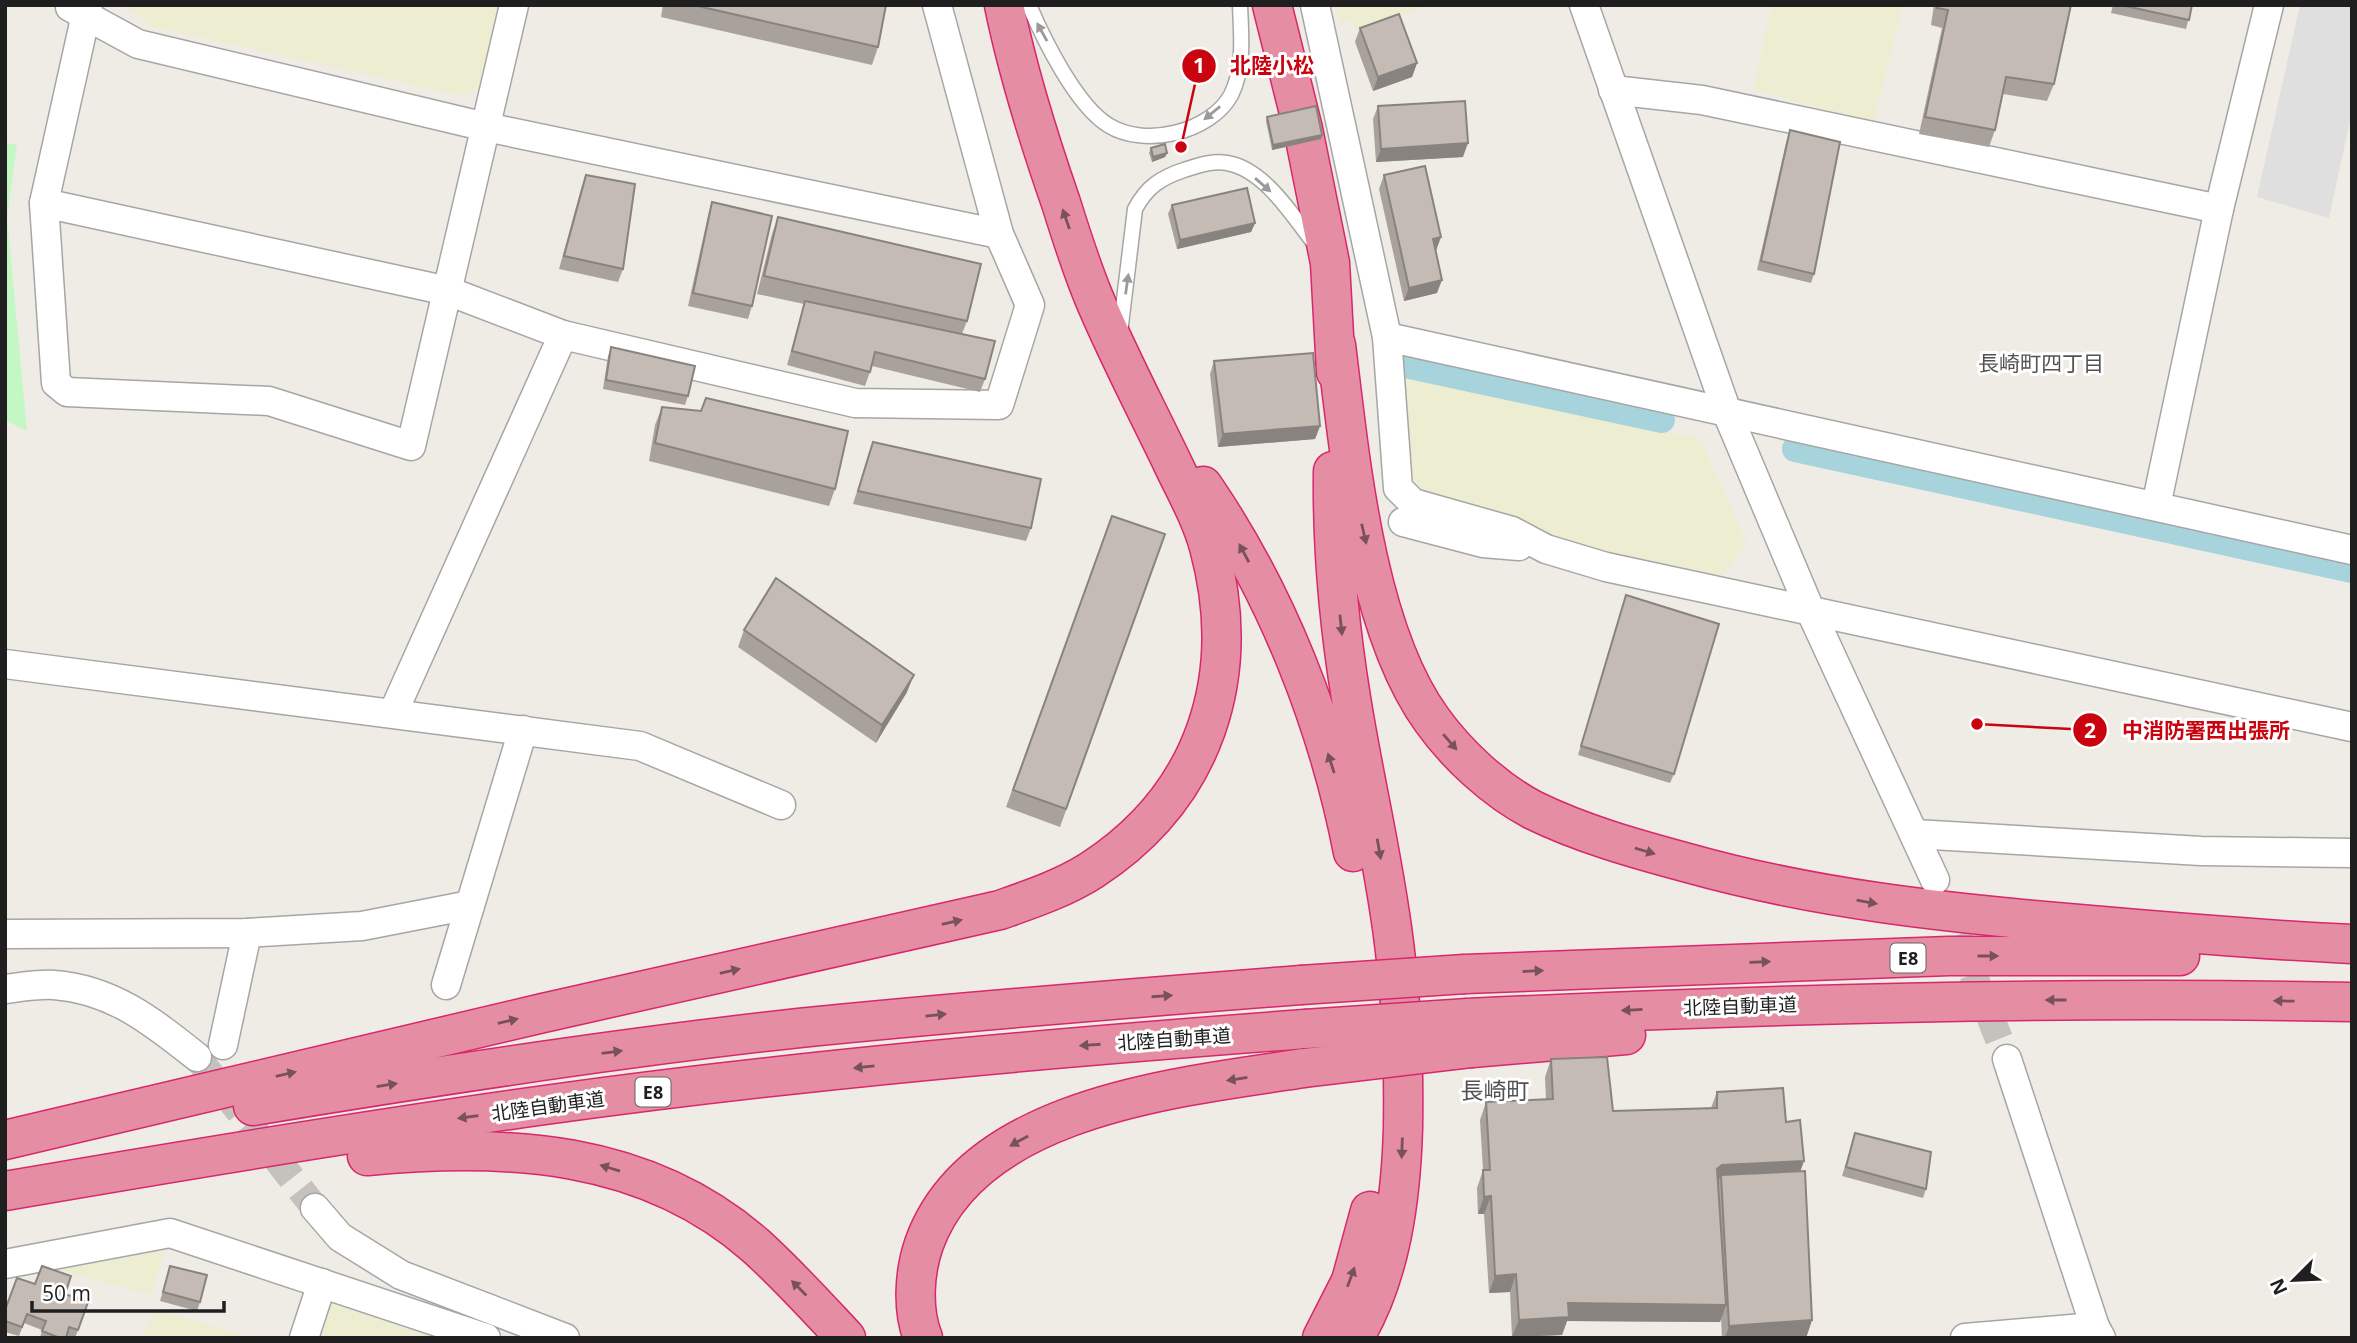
<svg xmlns="http://www.w3.org/2000/svg" width="2357" height="1343" font-family="'Open Sans','Noto Sans JP',sans-serif">
  <style>
    .farmland { fill: #edeed1 }
    .park { fill: #c3f8c4 }
    .parking { fill: #dfdfdf }
    .lines { fill: none; stroke-linecap: round; stroke-linejoin: round }
    .canal { stroke: #a6d3dc; stroke-width: 26 }
    .street-tunnel { stroke: #c5c2bd; stroke-width: 28; stroke-dasharray: 28 14; stroke-linecap: butt }
    .lane-casing { stroke: #a6a6a6; stroke-width: 17 }
    .street-casing { stroke: #a6a6a6; stroke-width: 31 }
    .highway-casing { stroke: #d7286e; stroke-width: 41 }
    .lane { stroke: #fff; stroke-width: 14 }
    .street { stroke: #fff; stroke-width: 28 }
    .highway { stroke: #e58ea3; stroke-width: 38 }
    .highway-bridge-casing { stroke: #d7286e; stroke-width: 41; stroke-linecap: butt }
    .highway-bridge { stroke: #e58ea3; stroke-width: 38 }
    .wall { fill: #a9a19c }
    .shaded-wall { fill: #89837f }
    .building { fill: #c4bbb5; stroke: #89837f; stroke-width: 2 }
    .oneway { fill: #9a9a9a }
    .oneway2 { fill: #78515a }
    .labels { text-anchor: middle; dominant-baseline: central; stroke-width: 6; stroke-linejoin: round; paint-order: stroke }
    .shield { fill: #fff; stroke: #626262; stroke-width: 2 }
    .shield-label { font-size: 18px; font-weight: bold; fill: #1f1f1f }
    .street-label { font-size: 19px; fill: #1f1f1f; stroke: #fff }
    .neighbourhood-label { font-size: 21px; fill: #525252; stroke: #fff }
    .quarter-label { font-size: 23px; fill: #525252; stroke: #fff }
    .leader { fill: none; stroke: #c9040f; stroke-width: 2.5 }
    .callout-dot { fill: #c9040f; stroke: #fff; stroke-width: 2.5 }
    .mark-label { font-size: 21px; text-anchor: middle; font-weight: bold; fill: #fff }
    .callout-label { font-size: 21px; text-anchor: middle; font-weight: bold; fill: #c9040f; stroke: #fff; stroke-width: 6; stroke-linejoin: round; paint-order: stroke }
  </style>
  <rect width="100%" height="100%" fill="#efebe5"/>
  <g class="farmland">
    <path d="M123,5H500L483,87L464,96L153,27Z"/>
    <path d="M1334,5H1426L1427,6L1356,31L1351,19L1340,23Z"/>
    <path d="M1771,5H1903L1873,123L1754,90Z"/>
    <path d="M1399,374L1700,439L1747,543L1718,580L1595,549L1420,492L1409,472Z"/>
    <path d="M167,1245L151,1295L53,1268Z"/>
    <path d="M333,1297L456,1338H321Z"/>
    <path d="M155,1309L254,1338H143Z"/>
  </g>
  <path class="park" d="M5,143L17,145L7,217L27,431L5,420Z"/>
  <path class="parking" d="M2300,5H2352V111L2329,218L2257,197Z"/>
  <g class="lines">
    <g class="canal">
      <path d="M1410,366L1662,420"/>
      <path d="M1795,449L2352,570"/>
    </g>
    <g class="street-tunnel">
      <path d="M1942,896L2007,1059"/>
      <path d="M197,1057L315,1208"/>
    </g>
    <defs>
      <g id="lane">
        <path d="M1029,5C1044,40 1076,105 1108,125C1144,148 1210,133 1231,95C1245,67 1241,35 1240,5"/>
        <path d="M1120,333L1135,209C1147,187 1160,178 1184,170C1197,166 1213,160 1227,163C1264,169 1292,215 1314,243"/>
      </g>
      <g id="street">
        <path d="M88,5L44,203L56,383L67,392L269,401L411,446L514,5"/>
        <path d="M1315,5L1387,337L1398,488L1413,503L1512,531L1546,549L1606,567L2352,727"/>
        <path d="M1584,5L1728,415L1811,612L1935,880"/>
        <path d="M70,7L138,44L486,127L999,234L937,5"/>
        <path d="M1613,90L1702,100L2219,209"/>
        <path d="M44,203L448,291L563,335L855,403L999,405L1030,305L999,234"/>
        <path d="M1387,337L2352,550"/>
        <path d="M2156,506L2219,209L2269,5"/>
        <path d="M1403,522L1483,543L1519,546"/>
        <path d="M5,664L640,746L781,805"/>
        <path d="M393,713L563,335"/>
        <path d="M1915,834L2201,851L2352,853"/>
        <path d="M5,934L247,933L362,926L470,905"/>
        <path d="M446,985L523,730"/>
        <path d="M5,989C21,987 38,984 54,985C112,989 153,1022 197,1057"/>
        <path d="M223,1045L247,933"/>
        <path d="M2007,1059L2095,1327"/>
        <path d="M315,1208L340,1237L401,1275L565,1338"/>
        <path d="M5,1264L170,1233L486,1338"/>
        <path d="M304,1338L322,1283"/>
        <path d="M1965,1338L2095,1327L2101,1338"/>
      </g>
      <g id="highway">
        <path d="M1272,5L1303,129L1330,263L1336,372"/>
        <path d="M1336,345C1350,457 1365,628 1432,720C1457,755 1495,790 1533,810C1582,834 1636,849 1688,863C1816,899 1947,913 2079,924C2170,932 2261,940 2352,944"/>
        <path d="M1333,471C1332,546 1339,624 1351,698C1364,780 1384,861 1394,943C1402,1005 1404,1066 1403,1128C1401,1199 1391,1276 1354,1338"/>
        <path d="M1203,486C1277,594 1328,724 1353,852"/>
        <path d="M1465,974L1949,956H2180"/>
        <path d="M1468,1018C1763,1004 2057,996 2352,1002"/>
        <path d="M1472,1048L1626,1035"/>
        <path d="M253,1106C434,1076 616,1048 799,1028C966,1011 1133,998 1301,985"/>
        <path d="M5,1140L543,1013L1000,910C1031,899 1064,888 1092,870C1205,796 1244,677 1209,547C1201,517 1184,488 1171,460C1145,406 1117,353 1094,298C1081,267 1071,235 1061,203C1038,137 1018,73 1004,5"/>
        <path d="M367,1156C506,1143 646,1149 756,1246C788,1275 817,1307 846,1338"/>
        <path d="M5,1191C185,1160 364,1130 545,1105C797,1070 1051,1048 1305,1029"/>
        <path d="M923,1338C912,1310 914,1273 924,1244C973,1106 1180,1087 1304,1068"/>
        <path d="M1322,1338L1351,1281L1370,1211"/>
      </g>
    </defs>
    <use href="#lane" class="lane-casing"/>
    <use href="#street" class="street-casing"/>
    <use href="#highway" class="highway-casing"/>
    <use href="#lane" class="lane"/>
    <use href="#street" class="street"/>
    <use href="#highway" class="highway"/>
    <defs>
      <g id="highway-bridge">
        <path d="M1301,985L1465,974"/>
        <path d="M1305,1029L1468,1018"/>
        <path d="M1304,1068L1472,1048"/>
      </g>
    </defs>
    <use href="#highway-bridge" class="highway-bridge-casing"/>
    <use href="#highway-bridge" class="highway-bridge"/>
  </g>
  <g class="wall">
    <path d="M663,5H886L878,47L872,65L661,17Z"/>
    <path d="M1934,5H2071L2054,84L2047,101L2003,94L1995,130L1989,147L1919,134L1942,28L1931,25Z"/>
    <path d="M2113,5H2192L2186,29L2111,13Z"/>
    <path d="M1360,28L1417,63L1412,77L1373,91L1355,42Z"/>
    <path d="M1378,106L1463,157L1376,162L1373,119Z"/>
    <path d="M1267,117L1321,139L1272,150L1266,121Z"/>
    <path d="M1790,130L1814,274L1811,283L1757,270L1787,139Z"/>
    <path d="M1151,148L1167,153L1165,157L1152,162L1149,153Z"/>
    <path d="M586,175L623,269L618,282L559,269L581,189Z"/>
    <path d="M1384,175L1436,251H1435L1437,293L1404,301L1379,189Z"/>
    <path d="M712,202L752,306L748,319L688,306L708,216Z"/>
    <path d="M1172,205L1255,223L1251,232L1177,249L1168,214Z"/>
    <path d="M778,217L967,321L962,334L985,379L980,392L872,366L865,386L787,365L804,304L757,294L772,234Z"/>
    <path d="M611,347L688,396L685,405L603,389L608,356Z"/>
    <path d="M1214,361L1320,426L1315,439L1218,447L1210,374Z"/>
    <path d="M662,407L701,411L835,489L829,506L649,461L655,425Z"/>
    <path d="M873,442L1031,528L1026,541L853,504Z"/>
    <path d="M1112,516L1165,534L1060,827L1006,807Z"/>
    <path d="M1626,595L1674,774L1670,783L1578,755Z"/>
    <path d="M744,630L907,692L876,743L738,647Z"/>
    <path d="M1551,1059L1613,1111L1711,1108L1717,1092L1786,1122L1800,1172L1812,1320L1806,1338H1722L1721,1317L1720,1322L1567,1321L1562,1335L1512,1337L1510,1292L1489,1293L1484,1214H1478L1477,1188L1483,1170L1480,1120L1486,1102L1546,1099L1545,1077Z"/>
    <path d="M1855,1133L1926,1189L1923,1198L1842,1176Z"/>
    <path d="M170,1266L200,1302L197,1311L160,1301Z"/>
    <path d="M65,1294L88,1302L75,1338L66,1336V1338H40L42,1330L24,1323L19,1336L5,1332V1310Z"/>
  </g>
  <g class="shaded-wall">
    <path d="M1417,63L1412,77L1373,91L1378,77Z"/>
    <path d="M1322,135L1321,139L1272,150L1273,145Z"/>
    <path d="M1468,143L1463,157L1376,162L1381,149Z"/>
    <path d="M1167,153L1165,157L1152,162L1153,157Z"/>
    <path d="M1255,223L1251,232L1177,249L1180,240Z"/>
    <path d="M1441,237L1436,251L1428,253L1433,239Z"/>
    <path d="M1442,280L1437,293L1404,301L1409,288Z"/>
    <path d="M1320,426L1315,439L1218,447L1223,434Z"/>
    <path d="M914,675L907,692L876,743L882,725Z"/>
    <path d="M1804,1161L1798,1178L1721,1175L1718,1182L1717,1169L1722,1165Z"/>
    <path d="M1491,1196L1484,1214H1478L1484,1197Z"/>
    <path d="M1516,1274L1510,1292L1489,1293L1495,1276Z"/>
    <path d="M1568,1303L1726,1305L1720,1322L1567,1321L1562,1335L1512,1337L1519,1320Z"/>
    <path d="M1812,1320L1806,1338H1725L1729,1326Z"/>
  </g>
  <g class="building">
    <path d="M693,5H886L878,47Z"/>
    <path d="M1937,5H2071L2054,84L2006,77L1995,130L1925,117L1948,10L1937,8Z"/>
    <path d="M2121,5H2192L2189,20Z"/>
    <path d="M1399,14L1417,63L1378,77L1360,28Z"/>
    <path d="M1465,101L1468,143L1381,149L1378,106Z"/>
    <path d="M1316,106L1322,135L1273,145L1267,117Z"/>
    <path d="M1790,130L1840,142L1814,274L1761,261Z"/>
    <path d="M1165,144L1167,153L1153,157L1151,148Z"/>
    <path d="M1425,166L1441,237L1433,239L1442,280L1409,288L1384,175Z"/>
    <path d="M586,175L635,184L623,269L564,256Z"/>
    <path d="M1247,188L1255,223L1180,240L1172,205Z"/>
    <path d="M712,202L772,216L752,306L693,293Z"/>
    <path d="M778,217L981,264L967,321L764,276Z"/>
    <path d="M805,301L995,341L985,379L875,352L870,372L792,351Z"/>
    <path d="M611,347L695,366L688,396L606,380Z"/>
    <path d="M1313,353L1320,426L1223,434L1214,361Z"/>
    <path d="M706,398L848,431L835,489L655,443L662,407L701,411Z"/>
    <path d="M873,442L1041,479L1031,528L858,491Z"/>
    <path d="M1112,516L1165,534L1066,809L1013,790Z"/>
    <path d="M776,578L914,675L882,725L744,630Z"/>
    <path d="M1626,595L1719,624L1674,774L1581,746Z"/>
    <path d="M1607,1057L1613,1111L1717,1108V1092L1783,1088L1786,1122L1800,1120L1804,1161L1722,1165L1717,1169L1726,1305L1568,1303L1569,1317L1519,1320L1516,1274L1495,1276L1491,1196L1484,1197L1483,1170H1490L1486,1102L1553,1099L1551,1059Z"/>
    <path d="M1855,1133L1931,1152L1926,1189L1846,1167Z"/>
    <path d="M1805,1171L1812,1320L1729,1326L1721,1175Z"/>
    <path d="M42,1266L71,1276L65,1294L88,1302L78,1330L69,1327L66,1338H60L42,1331L46,1321L27,1314L22,1327L5,1321V1310L17,1278L35,1284Z"/>
    <path d="M170,1266L207,1275L200,1302L163,1292Z"/>
  </g>
  <defs><path id="oneway-solid" d="M-6-.8H1V-3.2L6.5 0L1 3.2V.8H-6Z" transform="scale(1.75)"/></defs>
  <g class="oneway">
    <use href="#oneway-solid" transform="translate(1042 32) rotate(-119)"/>
    <use href="#oneway-solid" transform="translate(1212 113) rotate(141)"/>
    <use href="#oneway-solid" transform="translate(1263 185) rotate(41)"/>
    <use href="#oneway-solid" transform="translate(1127 284) rotate(-82)"/>
  </g>
  <g class="oneway2">
    <use href="#oneway-solid" transform="translate(1066 219) rotate(-109)"/>
    <use href="#oneway-solid" transform="translate(1364 534) rotate(77)"/>
    <use href="#oneway-solid" transform="translate(1244 553) rotate(-118)"/>
    <use href="#oneway-solid" transform="translate(1341 625) rotate(84)"/>
    <use href="#oneway-solid" transform="translate(1450 742) rotate(49)"/>
    <use href="#oneway-solid" transform="translate(1331 763) rotate(-108)"/>
    <use href="#oneway-solid" transform="translate(1379 849) rotate(80)"/>
    <use href="#oneway-solid" transform="translate(1645 851) rotate(16)"/>
    <use href="#oneway-solid" transform="translate(1867 902) rotate(10)"/>
    <use href="#oneway-solid" transform="translate(952 922) rotate(-13)"/>
    <use href="#oneway-solid" transform="translate(1988 956)"/>
    <use href="#oneway-solid" transform="translate(1760 962) rotate(-2)"/>
    <use href="#oneway-solid" transform="translate(730 971) rotate(-13)"/>
    <use href="#oneway-solid" transform="translate(1533 971) rotate(-3)"/>
    <use href="#oneway-solid" transform="translate(1162 996) rotate(-4)"/>
    <use href="#oneway-solid" transform="translate(2056 1000) rotate(180)"/>
    <use href="#oneway-solid" transform="translate(2284 1001) rotate(-179)"/>
    <use href="#oneway-solid" transform="translate(1632 1010) rotate(177)"/>
    <use href="#oneway-solid" transform="translate(936 1015) rotate(-6)"/>
    <use href="#oneway-solid" transform="translate(508 1021) rotate(-13)"/>
    <use href="#oneway-solid" transform="translate(1090 1045) rotate(176)"/>
    <use href="#oneway-solid" transform="translate(612 1052) rotate(-7)"/>
    <use href="#oneway-solid" transform="translate(864 1067) rotate(174)"/>
    <use href="#oneway-solid" transform="translate(286 1074) rotate(-13)"/>
    <use href="#oneway-solid" transform="translate(1237 1079) rotate(171)"/>
    <use href="#oneway-solid" transform="translate(387 1085) rotate(-9)"/>
    <use href="#oneway-solid" transform="translate(468 1117) rotate(172)"/>
    <use href="#oneway-solid" transform="translate(1019 1141) rotate(151)"/>
    <use href="#oneway-solid" transform="translate(1402 1148) rotate(92)"/>
    <use href="#oneway-solid" transform="translate(610 1168) rotate(-163)"/>
    <use href="#oneway-solid" transform="translate(1351 1277) rotate(-70)"/>
    <use href="#oneway-solid" transform="translate(799 1288) rotate(-135)"/>
  </g>
  <g class="labels">
    <g class="shield">
      <rect x="1890.5" y="943.5" width="35" height="29" rx="5"/>
      <rect x="635.5" y="1077.5" width="35" height="29" rx="5"/>
    </g>
    <g class="shield-label">
      <text x="1908" y="958">E8</text>
      <text x="653" y="1092">E8</text>
    </g>
    <g class="street-label">
      <text transform="translate(1740 1006) rotate(-2)">北陸自動車道</text>
      <text transform="translate(1174 1039) rotate(-4)">北陸自動車道</text>
      <text transform="translate(548 1106) rotate(-8)">北陸自動車道</text>
    </g>
    <g class="neighbourhood-label">
      <text x="2041" y="363">長崎町四丁目</text>
    </g>
    <g class="quarter-label">
      <text x="1495" y="1090">長崎町</text>
    </g>
  </g>
  <path class="leader" d="M1181 147L1199 66M1977 724L2090 730"/>
  <g class="callout-dot">
    <circle cx="1181" cy="147" r="7"/>
    <circle cx="1977" cy="724" r="7"/>
    <circle cx="1199" cy="66" r="18"/>
    <circle cx="2090" cy="730" r="18"/>
  </g>
  <g class="mark-label">
    <text x="1199" y="73">1</text>
    <text x="2090" y="738">2</text>
  </g>
  <g class="callout-label">
    <text x="1272" y="73">北陸小松</text>
    <text x="2206" y="738">中消防署西出張所</text>
  </g>
  <rect width="2357" height="1343" fill="none" stroke="#1f1f1f" stroke-width="14"/>
  <g transform="translate(2294 1280) rotate(246)" stroke="#ffffff" stroke-width="5" paint-order="stroke">
  <path d="M0-5L12 26L0 18L-12 26Z" fill="#1f1f1f"/>
  <text y="-10" font-size="19" font-weight="bold" text-anchor="middle" fill="#1f1f1f">N</text>
  </g>
  <path d="M32 1301v10h192v-10" fill="none" stroke="#1f1f1f" stroke-width="3.5"/>
  <text x="42" y="1301" font-size="21" fill="#1f1f1f" stroke="#ffffff" stroke-width="5" paint-order="stroke">50 m</text>
</svg>
